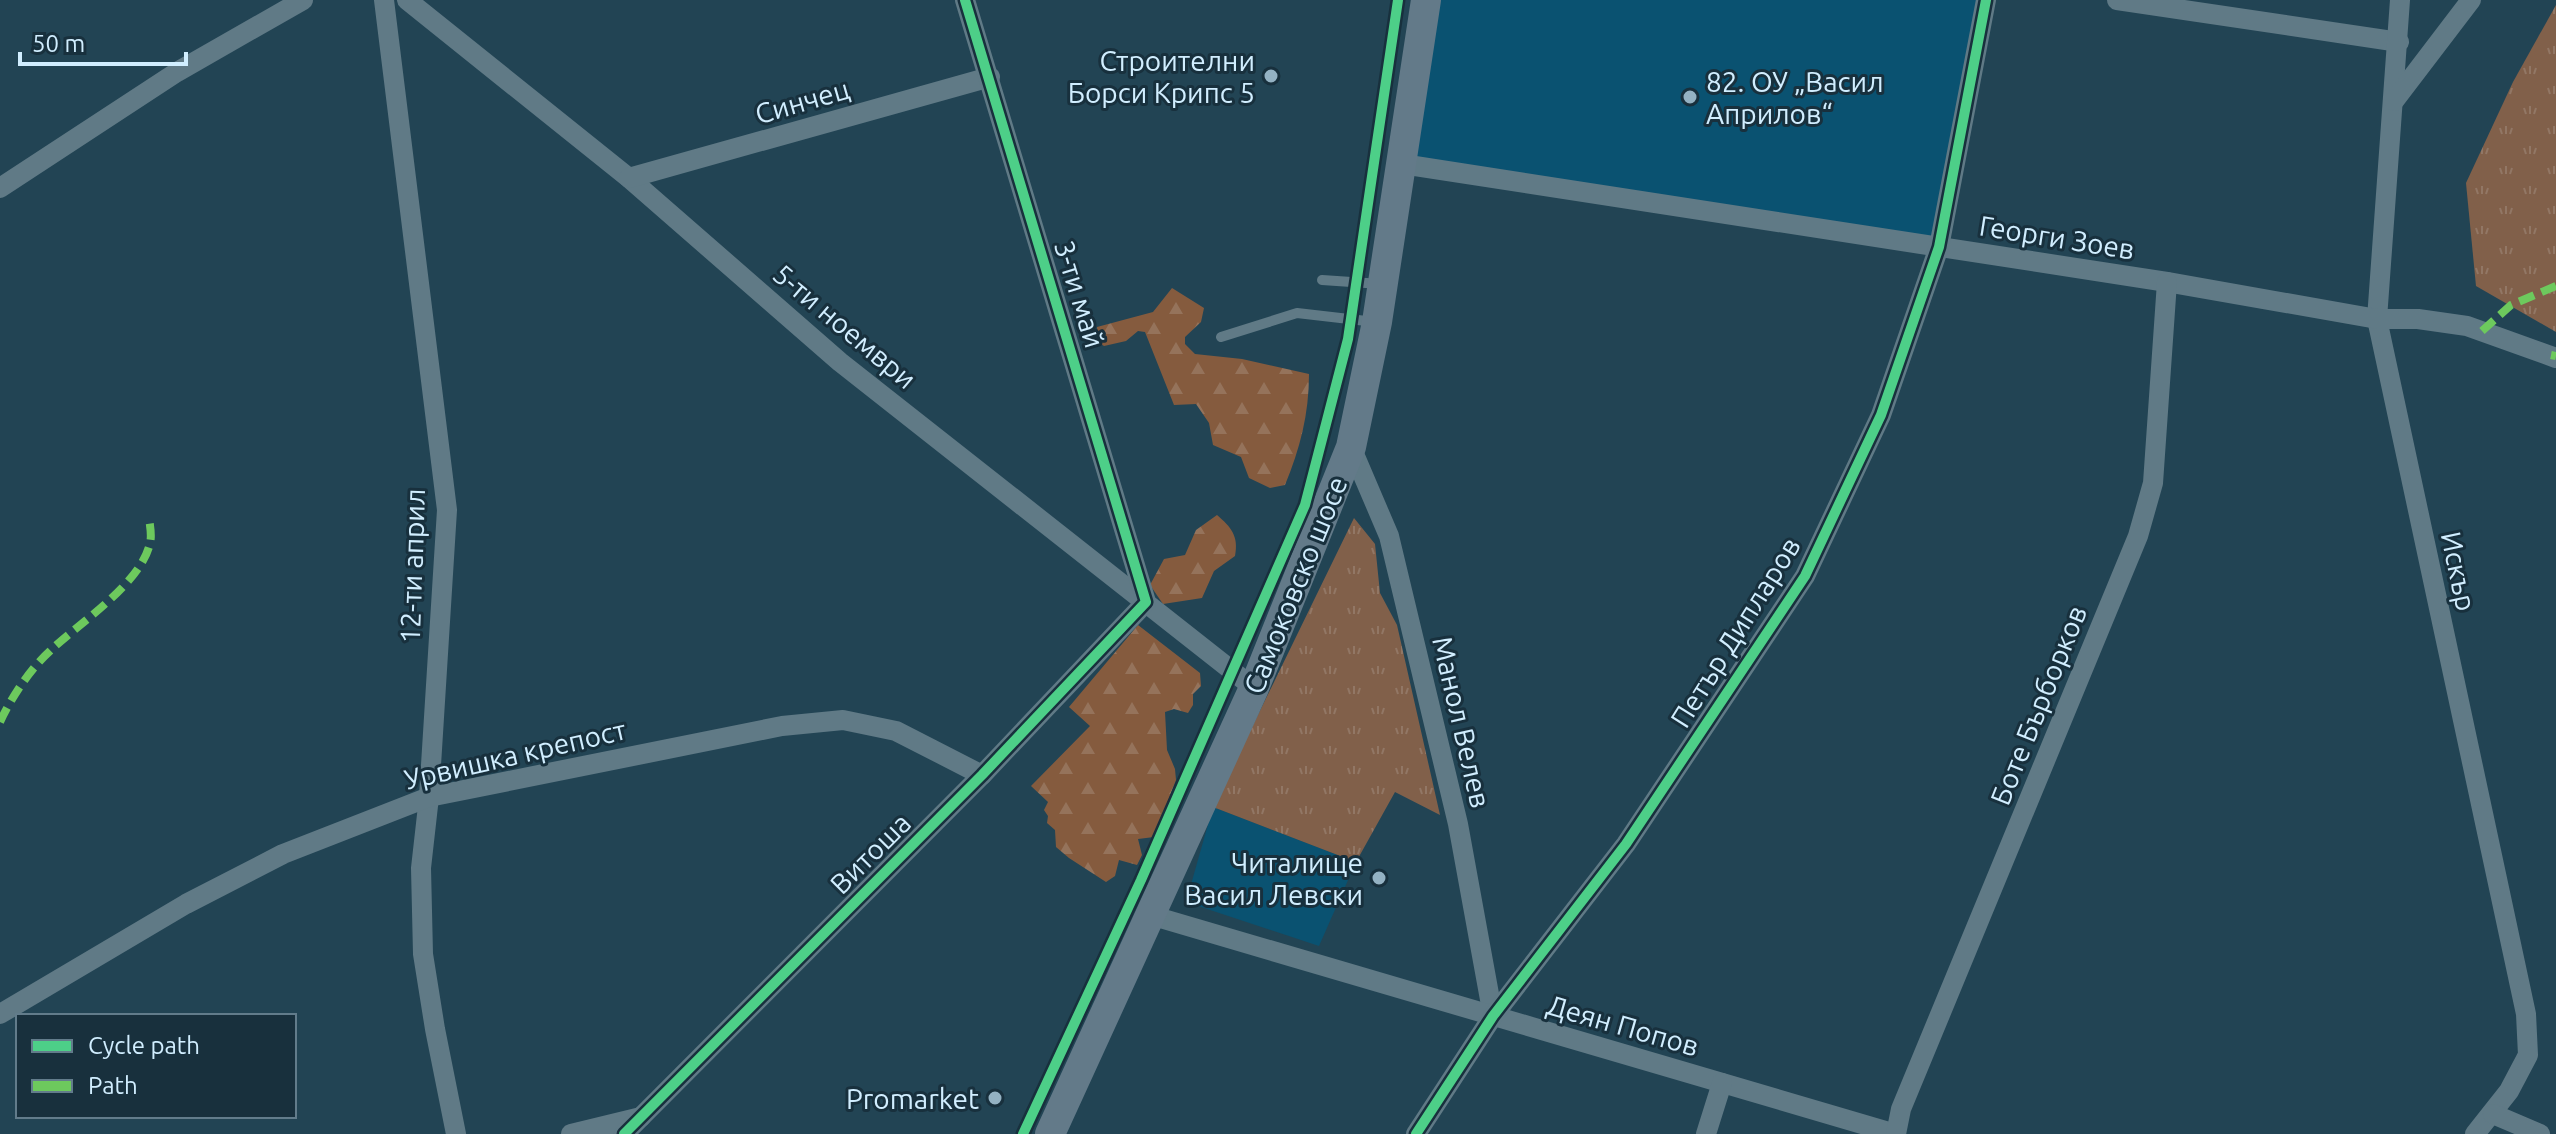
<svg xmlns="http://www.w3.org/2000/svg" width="2556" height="1134" font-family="Ubuntu,sans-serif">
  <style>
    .built { fill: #0a5271 }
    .grass { fill: url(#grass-tufts) }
    .forest { fill: url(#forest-firs) }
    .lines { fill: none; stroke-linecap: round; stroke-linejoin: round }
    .lane { stroke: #607a86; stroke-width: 10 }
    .street { stroke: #607a86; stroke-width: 20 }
    .secondary { stroke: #637a89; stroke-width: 30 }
    .quiet { stroke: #6dc95d; stroke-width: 8; stroke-dasharray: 16 8; stroke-linecap: butt }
    .cycleway-casing { stroke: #18303d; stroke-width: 15 }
    .cycleway { stroke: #4dcf88; stroke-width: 10 }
    .poi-dot { fill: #94b2c3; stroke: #18303d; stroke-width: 3 }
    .labels { text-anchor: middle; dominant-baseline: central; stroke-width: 6; stroke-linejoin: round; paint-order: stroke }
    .poi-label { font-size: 28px; fill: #d1eeff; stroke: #18303d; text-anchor: end }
    .street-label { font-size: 28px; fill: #d1eeff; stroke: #18303d }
  </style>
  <defs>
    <pattern id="grass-tufts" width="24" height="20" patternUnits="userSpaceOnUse" patternTransform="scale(2)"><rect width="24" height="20" fill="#81604a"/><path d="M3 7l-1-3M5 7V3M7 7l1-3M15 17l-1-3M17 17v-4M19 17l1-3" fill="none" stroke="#927765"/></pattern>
    <pattern id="forest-firs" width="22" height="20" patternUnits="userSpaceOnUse" patternTransform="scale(2)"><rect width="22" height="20" fill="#855b3e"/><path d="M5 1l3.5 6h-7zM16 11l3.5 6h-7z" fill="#95735b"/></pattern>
  </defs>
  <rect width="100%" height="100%" fill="#224454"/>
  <g class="built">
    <path d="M1426,0H1986L1939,247L1402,164Z"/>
    <path d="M1213,807L1356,862L1319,946L1186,902Z"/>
  </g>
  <g class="grass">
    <path d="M2556,5V332L2476,286L2466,183L2513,82Z"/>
    <path d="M1354,518L1375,544L1380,593L1397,625L1440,815L1395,792L1356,862L1213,807Z"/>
  </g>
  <g class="forest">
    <path d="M1172,288L1204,308L1201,322L1185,337V344L1195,354L1242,359L1309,374C1309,414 1300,449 1285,485L1270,488L1249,478L1241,457L1213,445L1209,423L1196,404L1174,405L1145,332L1138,331L1126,341L1104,346L1098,342L1097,327L1153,312Z"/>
    <path d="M1217,515C1231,527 1239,536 1235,556L1214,571L1202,598L1163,604L1150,585L1164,559L1185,555L1196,530Z"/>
    <path d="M1138,625L1200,673L1201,686L1193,694V705L1188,713L1174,709L1165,712L1167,750L1175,769L1176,780L1154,837L1138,839L1142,855L1137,865L1119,860L1115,876L1106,882L1069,858L1056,847L1055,830L1047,823L1048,816L1044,810L1048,802L1031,786L1090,726L1069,707Z"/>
  </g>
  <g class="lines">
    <g class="lane">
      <path d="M1322,280L1381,284"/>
      <path d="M1221,337L1297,313L1375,322"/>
    </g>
    <g class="street">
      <path d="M384,0L447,510L429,797L421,868L423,954L435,1029L456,1134"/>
      <path d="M407,0L629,178L840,362L1254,688"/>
      <path d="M2117,0L2399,42"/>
      <path d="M2400,0L2377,319L2526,1014L2528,1055L2509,1091L2475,1134"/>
      <path d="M2394,101L2471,0"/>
      <path d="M1402,164L2167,282L2377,319H2418L2467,326L2556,358"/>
      <path d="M629,178L990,77"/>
      <path d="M0,188L177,72L303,0"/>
      <path d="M1351,447L1389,536L1458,824L1493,1016"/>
      <path d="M1150,915L1896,1134"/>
      <path d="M0,1014L186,904L283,854L429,797L782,726L843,720L896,731L982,775"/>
      <path d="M2493,1114L2540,1134"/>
      <path d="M571,1134L641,1117"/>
      <path d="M624,1134L982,775L1146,602L965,0"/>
      <path d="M1416,1134L1493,1016L1626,844L1805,576L1881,415L1939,247L1986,0"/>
      <path d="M1706,1134L1722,1083"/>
      <path d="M1896,1134L1901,1109L2138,536L2153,483L2167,282"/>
    </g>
    <path class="secondary" d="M1050,1134L1254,688L1351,447L1377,322L1426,0"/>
    <g class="quiet">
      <path d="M2482,331L2511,305L2556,286"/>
      <path d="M2551,355L2556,356"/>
      <path d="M0,722C11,698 30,669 50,651C79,623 141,584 150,543C152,535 150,526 149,518"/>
    </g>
    <defs>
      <g id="cycleway">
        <path d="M624,1134L982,775L1146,602L965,0"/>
        <path d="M1023,1134L1141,880L1305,505L1348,339L1398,0"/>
        <path d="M1416,1134L1493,1016L1626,844L1805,576L1881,415L1939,247L1986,0"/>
      </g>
    </defs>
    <use href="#cycleway" class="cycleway-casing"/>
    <use href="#cycleway" class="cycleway"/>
  </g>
  <g class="poi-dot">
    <circle cx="1271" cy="76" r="8"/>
    <circle cx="1690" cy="97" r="8"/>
    <circle cx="1379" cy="878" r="8"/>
    <circle cx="995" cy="1098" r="8"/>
  </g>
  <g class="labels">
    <g class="poi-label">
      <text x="1255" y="60">Строителни<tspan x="1255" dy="32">Борси Крипс 5</tspan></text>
      <text x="1706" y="81" text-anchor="start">82. ОУ „Васил<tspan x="1706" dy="32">Априлов“</tspan></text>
      <text x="1363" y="862">Читалище<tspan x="1363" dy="32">Васил Левски</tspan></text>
      <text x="979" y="1098">Promarket</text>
    </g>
    <g class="street-label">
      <text transform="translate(802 101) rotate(-16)">Синчец</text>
      <text transform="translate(2057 237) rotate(9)">Георги Зоев</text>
      <text transform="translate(1080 294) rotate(73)">3-ти май</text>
      <text transform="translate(845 326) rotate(40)">5-ти ноември</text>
      <text transform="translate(412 566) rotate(-88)">12-ти април</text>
      <text transform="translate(2459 571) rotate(78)">Искър</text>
      <text transform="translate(1295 585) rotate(-68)">Самоковско шосе</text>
      <text transform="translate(1735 632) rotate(-58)">Петър Дипларов</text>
      <text transform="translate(2038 705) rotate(-68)">Боте Бърборков</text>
      <text transform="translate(1462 722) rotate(77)">Манол Велев</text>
      <text transform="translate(515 754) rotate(-13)">Урвишка крепост</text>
      <text transform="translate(870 853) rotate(-45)">Витоша</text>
      <text transform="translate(1623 1025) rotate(16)">Деян Попов</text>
    </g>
  </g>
  <rect x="16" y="1014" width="280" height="104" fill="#18303d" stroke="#627c8b" stroke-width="2"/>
  <rect x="32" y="1040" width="40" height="12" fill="#4dcf88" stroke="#627c8b" stroke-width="2"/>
  <text x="88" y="1054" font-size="24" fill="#d1eeff">Cycle path</text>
  <rect x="32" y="1080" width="40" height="12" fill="#6dc95d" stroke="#627c8b" stroke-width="2"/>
  <text x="88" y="1094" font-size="24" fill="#d1eeff">Path</text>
  <path d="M20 52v12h166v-12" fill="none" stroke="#d1eeff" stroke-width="4"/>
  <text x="32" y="52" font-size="24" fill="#d1eeff" stroke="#18303d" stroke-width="6" paint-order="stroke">50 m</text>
</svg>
